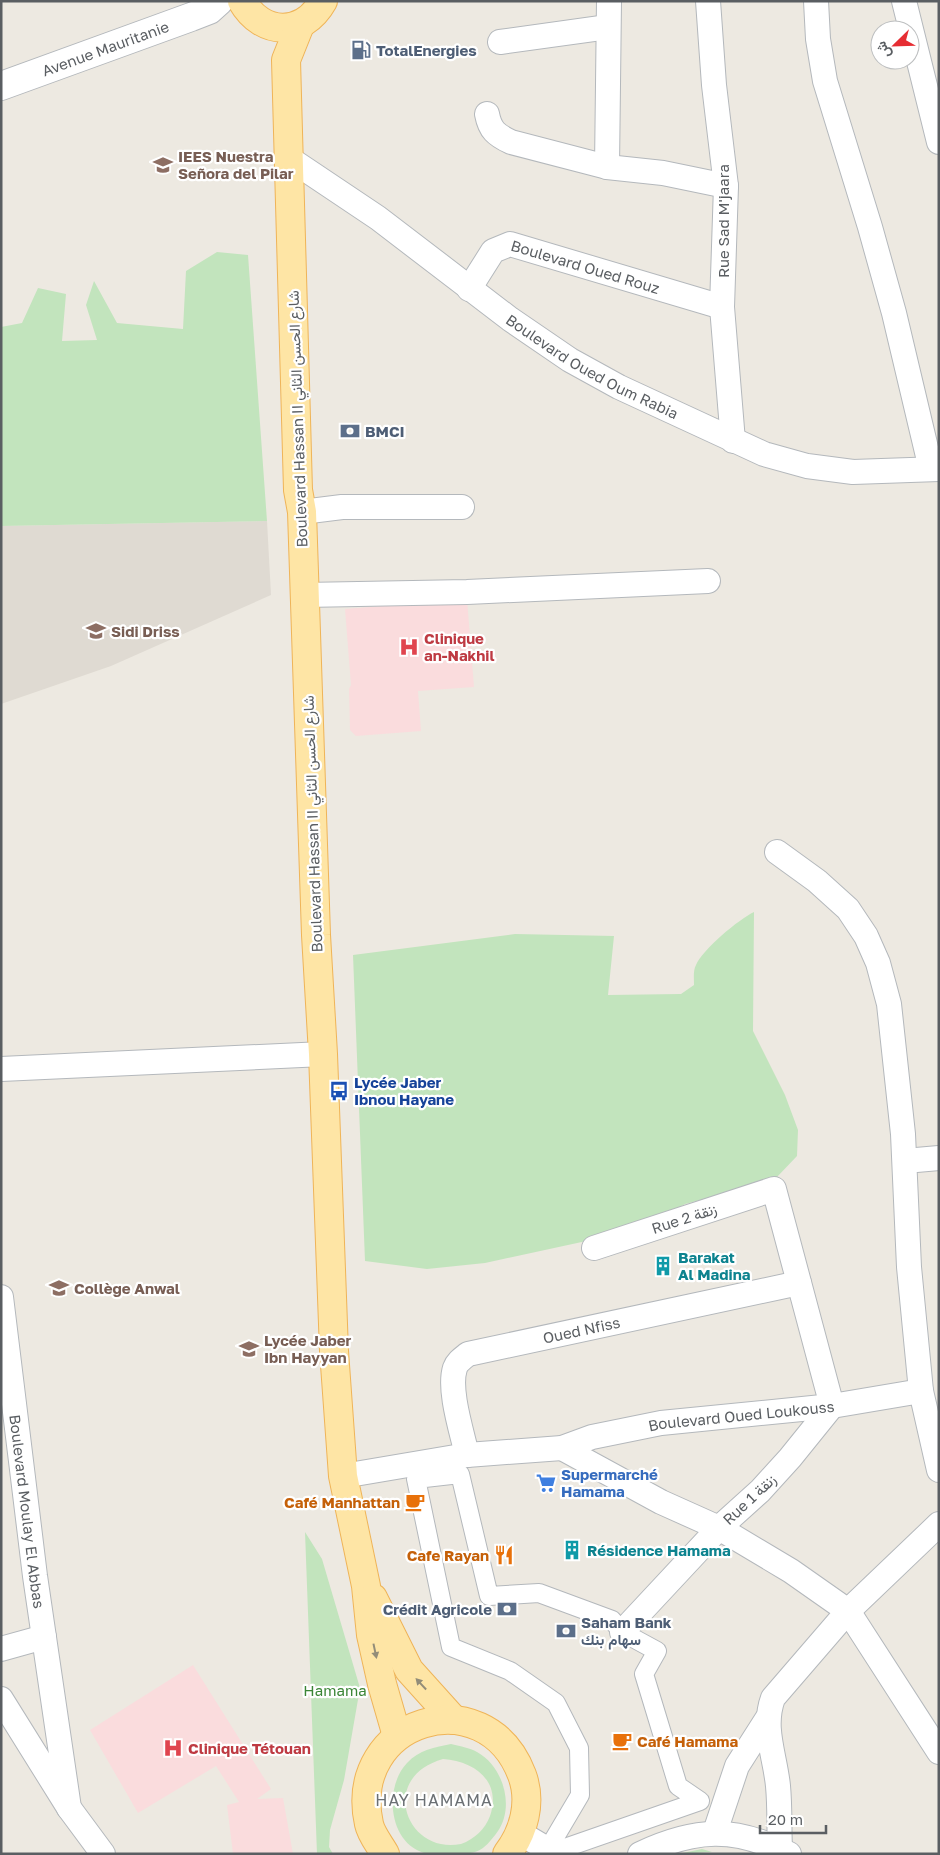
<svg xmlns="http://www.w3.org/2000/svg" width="940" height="1855" font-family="'Golos Text',Vazirmatn,sans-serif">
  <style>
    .education { fill: #dfdad2 }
    .medical { fill: #fadcdd }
    .green { fill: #c2e4bd; fill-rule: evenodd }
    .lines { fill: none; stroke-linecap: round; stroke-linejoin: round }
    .pedestrian-casing { stroke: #b4b8bc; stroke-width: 20 }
    .minor-casing { stroke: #b4b8bc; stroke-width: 26 }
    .tertiary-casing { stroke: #b4b8bc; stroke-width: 30 }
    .primary-casing { stroke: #efb458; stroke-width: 30 }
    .pedestrian { stroke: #fff; stroke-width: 18 }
    .minor { stroke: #fff; stroke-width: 24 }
    .tertiary { stroke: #fff; stroke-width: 28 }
    .primary { stroke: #fee5a5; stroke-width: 28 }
    .oneway { fill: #938d79 }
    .labels { text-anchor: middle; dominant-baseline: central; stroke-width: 4.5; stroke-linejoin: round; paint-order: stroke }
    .street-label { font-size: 15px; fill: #5a5e62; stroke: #fff }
    .service-label { font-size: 15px; font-weight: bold; fill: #4e5e75; stroke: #fff; text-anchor: start }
    .education-label { font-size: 15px; font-weight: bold; fill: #785e54; stroke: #fff; text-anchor: start }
    .health-label { font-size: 15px; font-weight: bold; fill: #be3a42; stroke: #fff; text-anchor: start }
    .transit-label { font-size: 15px; font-weight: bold; fill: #164399; stroke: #fff; text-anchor: start }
    .culture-label { font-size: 15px; font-weight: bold; fill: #0d838f; stroke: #fff; text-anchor: start }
    .shop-label { font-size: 15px; font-weight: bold; fill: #366cbe; stroke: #fff; text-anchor: start }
    .food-label { font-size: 15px; font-weight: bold; fill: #c56008; stroke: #fff; text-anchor: end }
    .park-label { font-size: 15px; fill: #3b8536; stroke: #fff }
    .neighbourhood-label { font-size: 16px; letter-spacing: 1px; fill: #6b7074; stroke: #fff }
  </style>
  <rect width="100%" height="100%" fill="#ede9e1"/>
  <path class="education" d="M267,521L271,595L111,666L1,704V526Z"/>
  <g class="medical">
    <path d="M467,599L474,687L418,691L421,731L356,736L350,730L349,689L351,685L345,609Z"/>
    <path d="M193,1665L271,1789L257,1799L283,1798L293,1854H233L227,1805L239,1802L216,1766L138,1813L90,1730Z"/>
  </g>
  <g class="green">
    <path d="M217,252L248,255L267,521L1,526V327L22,323L38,288L66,294L62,341L97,340L86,305L94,281L117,323L183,329L186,271Z"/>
    <path d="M754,912L753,1031L785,1095L798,1130L797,1156L777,1177L755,1186L685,1204L676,1209L591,1240L485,1263L427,1269L365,1261L353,955L515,934L614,936L608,995L681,994L694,985C694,979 693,970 696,965C702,950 739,919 754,912Z"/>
    <path d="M305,1532L322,1559L360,1688L344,1780L330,1830L329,1847L333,1854H317Z"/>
    <path d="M451,1744C459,1746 470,1748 477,1752C503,1766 515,1806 498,1831C482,1853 477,1854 451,1854C443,1854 432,1855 424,1853C388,1842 384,1787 407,1763C419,1750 435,1747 451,1744ZM443,1759C474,1761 502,1781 490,1816C485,1829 475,1839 461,1844C407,1855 377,1778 443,1759Z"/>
    <path d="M702,1849L712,1852L678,1854Z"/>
  </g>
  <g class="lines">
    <defs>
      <path id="pedestrian" d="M460,1474L489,1596L539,1593L612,1620L622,1632L657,1651L644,1674L678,1786L700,1801L562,1849L554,1839L580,1795L579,1748L556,1703L510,1671L451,1647L416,1479Z"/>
      <g id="minor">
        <path d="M708,1L714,85L726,186L722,307L733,441"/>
        <path d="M816,1L818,39L825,81L870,227L894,313L931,469"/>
        <path d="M904,1L939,142"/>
        <path d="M500,42L608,27"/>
        <path d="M487,114C490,130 496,135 511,142L607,167L663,173L726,186"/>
        <path id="s1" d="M287,157L378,218L510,319L570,360L619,387L764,454L807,466L853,472L939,469"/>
        <path d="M607,167L609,1"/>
        <path id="s2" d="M469,289L493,251L510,244L722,307"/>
        <path d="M302,512L342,507H462"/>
        <path d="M304,595L467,592L708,581"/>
        <path d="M777,852L817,881L848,909L866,936L878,963L889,1004L903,1134L909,1267L921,1391L939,1470"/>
        <path d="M1,1069L323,1054"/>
        <path d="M905,1161L939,1158"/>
        <path d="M594,1248L774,1189L832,1406L790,1458L760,1491L719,1528L622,1632"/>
        <path id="s3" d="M1,1297L35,1576L69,1808"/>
        <path d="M562,1448L661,1502L719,1528L791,1571L848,1611L939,1752"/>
        <path id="s4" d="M467,1455C462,1432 448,1390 455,1368C457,1362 463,1358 468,1354L799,1283"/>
        <path id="s5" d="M343,1476L467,1455L562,1448L592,1437L661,1423L832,1406L921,1391"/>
        <path d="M1,1649L44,1637"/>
        <path d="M1,1699L69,1808L103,1854"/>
        <path d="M715,1832L737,1766L767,1719"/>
        <path d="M520,1833L542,1846L562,1854"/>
        <path d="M780,1849C779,1828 780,1807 778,1786C775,1755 762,1728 773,1698L848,1611L939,1524"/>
        <path d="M640,1854C695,1828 735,1826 789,1854"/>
      </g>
      <g id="tertiary">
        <path id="s6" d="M1,86L191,17L209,10L219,1"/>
      </g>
      <g id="primary">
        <path d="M242,1C262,36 303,37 323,1"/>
        <path d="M300,25L286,60L298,490L302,512L316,935L323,1054L334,1351L343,1476L366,1586L371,1635L382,1684L397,1736"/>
        <path d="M373,1598L409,1670L454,1720"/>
        <path d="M385,1854C380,1845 371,1834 369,1824C346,1720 485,1677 522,1775C532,1802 524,1832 507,1854"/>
      </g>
    </defs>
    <use href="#pedestrian" class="pedestrian-casing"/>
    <use href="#minor" class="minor-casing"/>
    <use href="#tertiary" class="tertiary-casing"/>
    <use href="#primary" class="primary-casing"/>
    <use href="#pedestrian" class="pedestrian"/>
    <use href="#minor" class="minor"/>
    <use href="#tertiary" class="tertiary"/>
    <use href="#primary" class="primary"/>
  </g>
  <defs><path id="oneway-solid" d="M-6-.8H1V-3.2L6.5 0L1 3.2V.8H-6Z" transform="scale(1.25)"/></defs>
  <g class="oneway">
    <use href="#oneway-solid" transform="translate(375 1651) rotate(78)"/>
    <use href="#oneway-solid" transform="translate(421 1684) rotate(-133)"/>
  </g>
  <defs>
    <symbol id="fuel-bare" viewBox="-9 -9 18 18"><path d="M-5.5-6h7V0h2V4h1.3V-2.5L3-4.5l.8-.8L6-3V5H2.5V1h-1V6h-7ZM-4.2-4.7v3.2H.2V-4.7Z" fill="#5c6f8a" stroke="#fff" stroke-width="2.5" paint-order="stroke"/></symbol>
    <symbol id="school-bare" viewBox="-9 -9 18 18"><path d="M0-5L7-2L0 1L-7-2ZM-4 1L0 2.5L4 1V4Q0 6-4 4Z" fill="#8d6e63" stroke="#fff" stroke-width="2.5" paint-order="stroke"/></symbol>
    <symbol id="bank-bare" viewBox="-9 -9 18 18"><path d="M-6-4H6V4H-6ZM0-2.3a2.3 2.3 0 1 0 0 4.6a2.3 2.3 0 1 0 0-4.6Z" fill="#5c6f8a" stroke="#fff" stroke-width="2.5" paint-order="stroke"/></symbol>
    <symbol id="hospital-bare" viewBox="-9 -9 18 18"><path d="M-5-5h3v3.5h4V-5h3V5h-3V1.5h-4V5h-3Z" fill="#e0444e" stroke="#fff" stroke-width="2.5" paint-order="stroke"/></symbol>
    <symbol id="bus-bare" viewBox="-9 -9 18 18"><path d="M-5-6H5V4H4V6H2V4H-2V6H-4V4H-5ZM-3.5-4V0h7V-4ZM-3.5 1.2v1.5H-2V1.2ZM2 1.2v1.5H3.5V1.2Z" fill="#1a4fb4" stroke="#fff" stroke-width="2.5" paint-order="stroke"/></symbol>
    <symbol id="building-bare" viewBox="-9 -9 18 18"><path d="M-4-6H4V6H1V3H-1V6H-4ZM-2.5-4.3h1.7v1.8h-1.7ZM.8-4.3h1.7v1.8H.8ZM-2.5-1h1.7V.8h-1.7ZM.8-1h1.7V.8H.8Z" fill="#0f9aa8" stroke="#fff" stroke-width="2.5" paint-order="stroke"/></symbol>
    <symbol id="supermarket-bare" viewBox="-9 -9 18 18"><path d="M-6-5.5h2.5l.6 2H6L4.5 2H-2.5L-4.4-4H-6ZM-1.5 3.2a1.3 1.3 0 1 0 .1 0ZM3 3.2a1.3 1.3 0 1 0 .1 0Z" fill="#3f7fe0" stroke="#fff" stroke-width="2.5" paint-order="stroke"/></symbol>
    <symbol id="cafe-bare" viewBox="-9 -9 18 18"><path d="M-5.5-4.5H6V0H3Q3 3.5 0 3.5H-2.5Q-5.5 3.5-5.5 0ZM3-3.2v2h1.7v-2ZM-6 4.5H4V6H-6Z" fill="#e8710a" stroke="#fff" stroke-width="2.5" paint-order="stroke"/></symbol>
    <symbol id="restaurant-bare" viewBox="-9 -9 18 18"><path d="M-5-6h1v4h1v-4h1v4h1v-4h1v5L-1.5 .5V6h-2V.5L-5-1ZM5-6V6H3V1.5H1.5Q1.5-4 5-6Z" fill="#e8710a" stroke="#fff" stroke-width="2.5" paint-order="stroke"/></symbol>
  </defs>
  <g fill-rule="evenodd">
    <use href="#fuel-bare" x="347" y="36" width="28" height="28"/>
    <use href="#school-bare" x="149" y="151" width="28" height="28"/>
    <use href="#bank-bare" x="336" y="417" width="28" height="28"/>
    <use href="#school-bare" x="82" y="617" width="28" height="28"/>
    <use href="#hospital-bare" x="395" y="633" width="28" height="28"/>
    <use href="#bus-bare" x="325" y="1077" width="28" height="28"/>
    <use href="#building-bare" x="649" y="1252" width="28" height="28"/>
    <use href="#school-bare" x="45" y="1274" width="28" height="28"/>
    <use href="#school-bare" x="235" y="1335" width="28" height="28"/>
    <use href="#supermarket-bare" x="532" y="1469" width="28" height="28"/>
    <use href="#cafe-bare" x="401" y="1488" width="28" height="28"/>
    <use href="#building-bare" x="558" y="1536" width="28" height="28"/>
    <use href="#restaurant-bare" x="490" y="1541" width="28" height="28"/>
    <use href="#bank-bare" x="493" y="1595" width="28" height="28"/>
    <use href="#bank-bare" x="552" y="1617" width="28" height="28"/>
    <use href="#cafe-bare" x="608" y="1727" width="28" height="28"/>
    <use href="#hospital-bare" x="159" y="1734" width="28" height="28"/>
  </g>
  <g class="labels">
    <g class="street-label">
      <text stroke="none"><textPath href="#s6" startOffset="111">Avenue Mauritanie</textPath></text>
      <text transform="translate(723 221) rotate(-90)">Rue Sad M'jaara</text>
      <text stroke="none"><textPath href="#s2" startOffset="142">Boulevard Oued Rouz</textPath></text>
      <text stroke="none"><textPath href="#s1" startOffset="371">Boulevard Oued Oum Rabia</textPath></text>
      <text transform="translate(297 419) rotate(-92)">Boulevard Hassan II شارع الحسن الثاني</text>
      <text transform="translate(312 824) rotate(-92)">Boulevard Hassan II شارع الحسن الثاني</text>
      <text transform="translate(684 1218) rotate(-18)">Rue 2 زنقة</text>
      <text stroke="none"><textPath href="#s4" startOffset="224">Oued Nfiss</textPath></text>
      <text stroke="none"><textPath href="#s5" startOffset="404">Boulevard Oued Loukouss</textPath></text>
      <text transform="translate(749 1499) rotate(-43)">Rue 1 زنقة</text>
      <text stroke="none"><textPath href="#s3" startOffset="216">Boulevard Moulay El Abbas</textPath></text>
    </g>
    <g class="service-label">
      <text x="376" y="50">TotalEnergies</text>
      <text x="365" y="431">BMCI</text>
      <text x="492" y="1609" text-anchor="end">Crédit Agricole</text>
      <text x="581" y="1622">Saham Bank<tspan x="581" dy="17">سهام بنك</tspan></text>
    </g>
    <g class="education-label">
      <text x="178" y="156">IEES Nuestra<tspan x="178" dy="17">Señora del Pilar</tspan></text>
      <text x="111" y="631">Sidi Driss</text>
      <text x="74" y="1288">Collège Anwal</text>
      <text x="264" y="1340">Lycée Jaber<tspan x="264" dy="17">Ibn Hayyan</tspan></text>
    </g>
    <g class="health-label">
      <text x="424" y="638">Clinique<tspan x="424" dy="17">an-Nakhil</tspan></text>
      <text x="188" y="1748">Clinique Tétouan</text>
    </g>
    <g class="transit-label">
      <text x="354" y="1082">Lycée Jaber<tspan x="354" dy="17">Ibnou Hayane</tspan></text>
    </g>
    <g class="culture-label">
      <text x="678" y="1257">Barakat<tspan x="678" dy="17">Al Madina</tspan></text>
      <text x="587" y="1550">Résidence Hamama</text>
    </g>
    <g class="shop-label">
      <text x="561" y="1474">Supermarché<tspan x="561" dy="17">Hamama</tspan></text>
    </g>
    <g class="food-label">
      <text x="400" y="1502">Café Manhattan</text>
      <text x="489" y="1555">Cafe Rayan</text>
      <text x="637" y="1741" text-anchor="start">Café Hamama</text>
    </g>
    <g class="park-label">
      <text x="335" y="1690">Hamama</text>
    </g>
    <g class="neighbourhood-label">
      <text x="434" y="1800">HAY HAMAMA</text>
    </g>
  </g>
  <rect width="940" height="1855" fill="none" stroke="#5a5e62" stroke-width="5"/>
  <g transform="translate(895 45) rotate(247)"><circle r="24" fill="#ffffff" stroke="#bdbfc0"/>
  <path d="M0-4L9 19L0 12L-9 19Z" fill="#e62d33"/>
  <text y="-8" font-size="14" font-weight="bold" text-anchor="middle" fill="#5a5e62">ش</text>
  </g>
  <path d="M760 1825v8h66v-8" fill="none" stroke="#5a5e62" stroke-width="2.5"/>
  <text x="768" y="1825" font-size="15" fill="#5a5e62" stroke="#ffffff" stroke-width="4" paint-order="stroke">20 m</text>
</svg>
